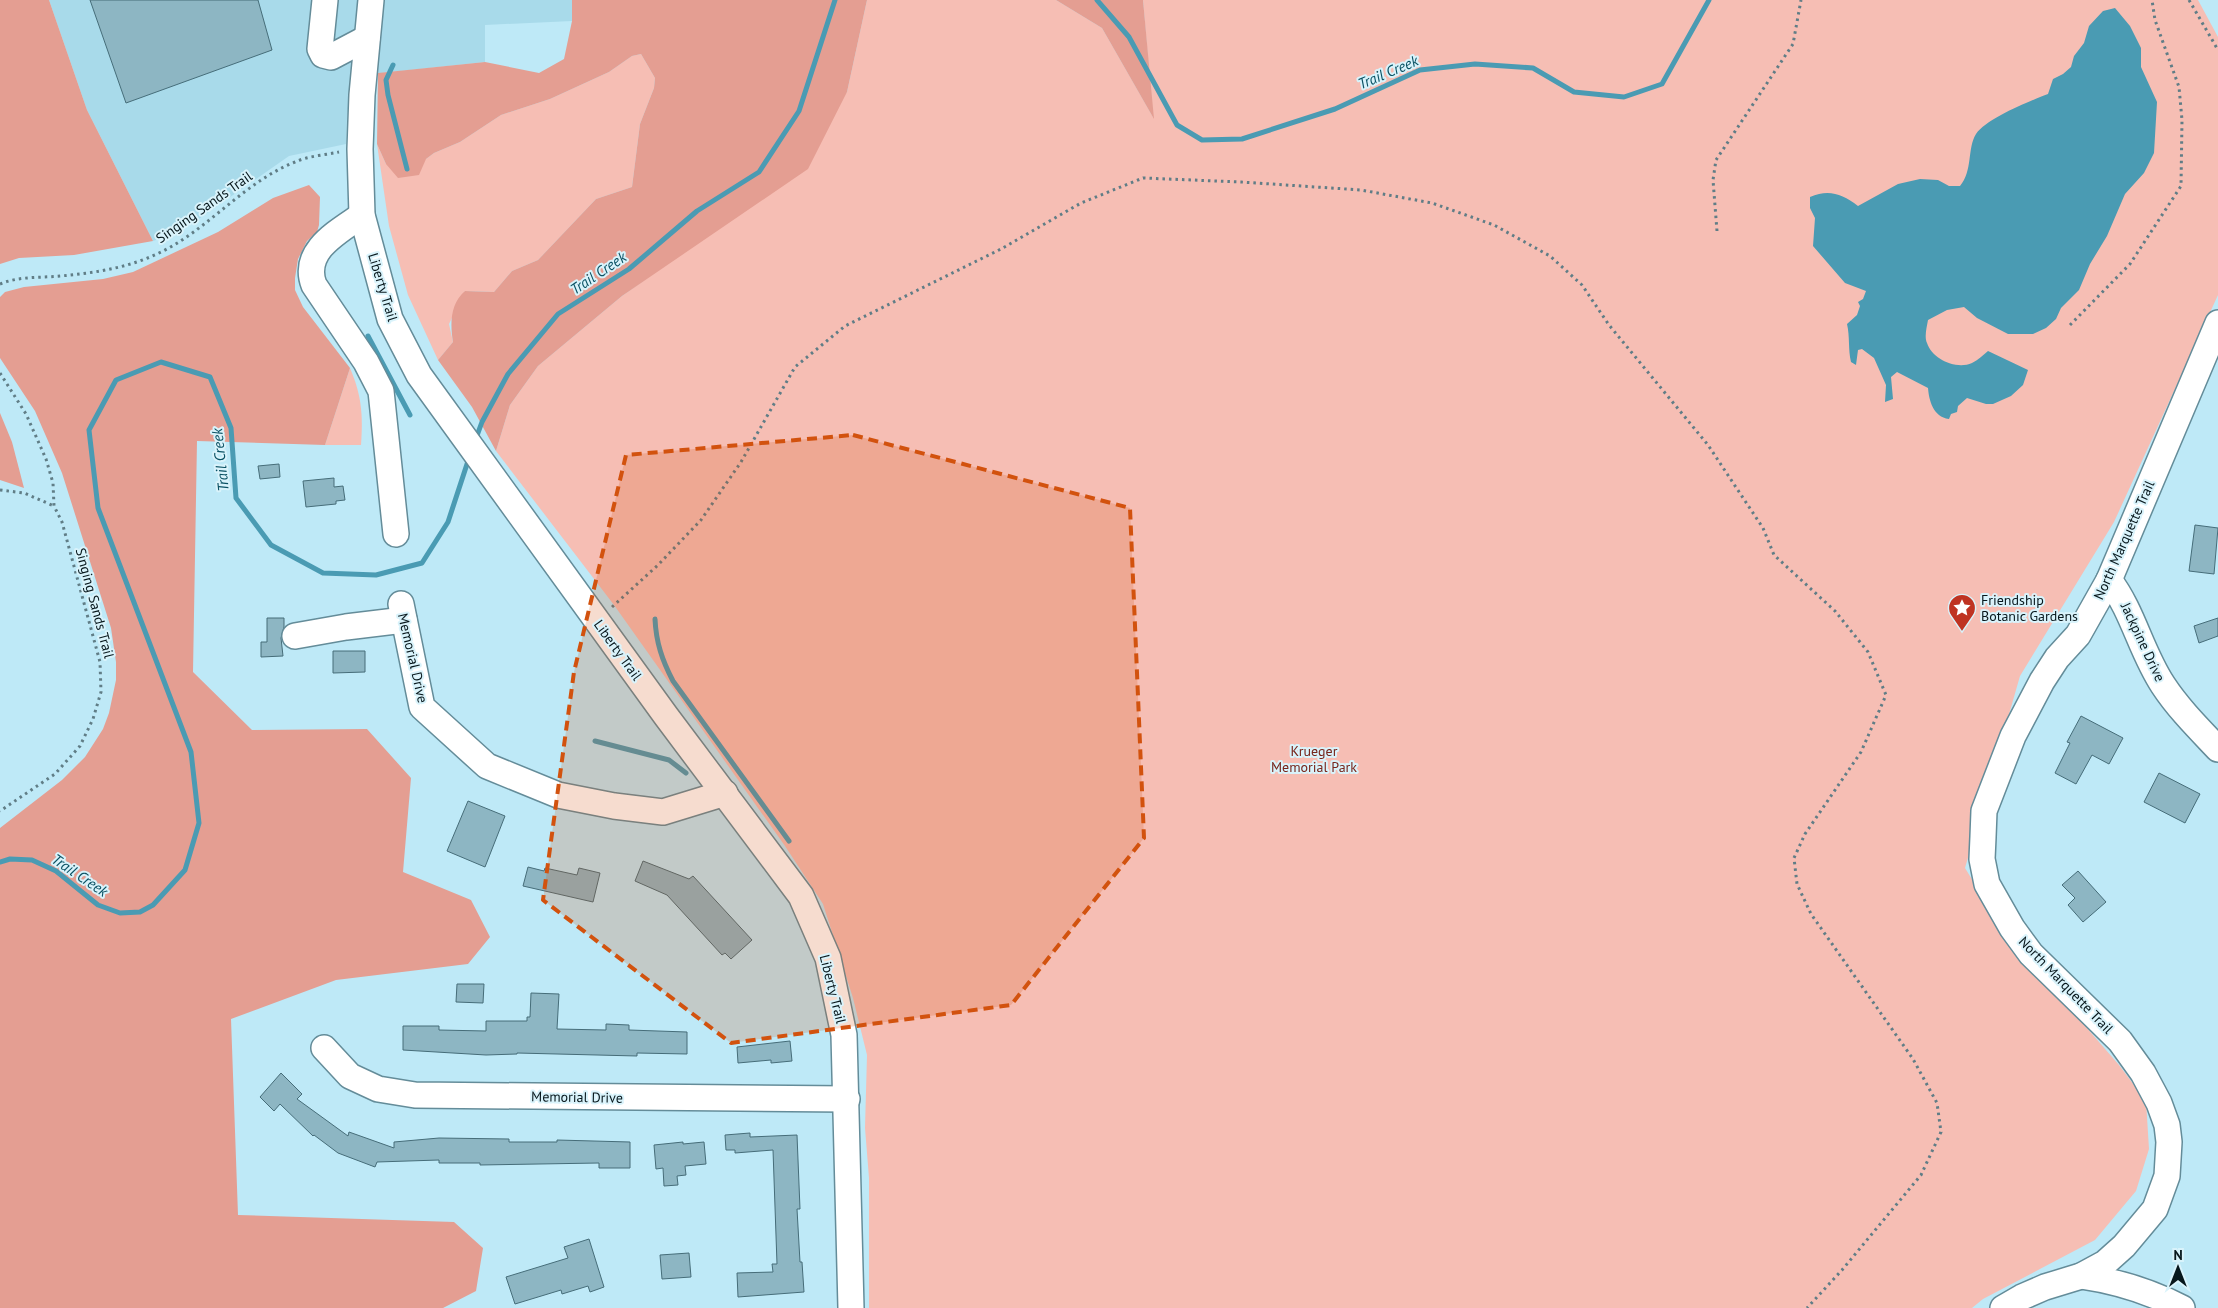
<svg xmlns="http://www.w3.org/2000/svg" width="2218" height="1308" font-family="'PT Sans',sans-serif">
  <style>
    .built { fill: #a8daea }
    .green { fill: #f6beb4 }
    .forest { fill: #e49e92 }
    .water { fill: #4a9bb3 }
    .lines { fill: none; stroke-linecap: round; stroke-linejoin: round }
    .stream { stroke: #4a9bb3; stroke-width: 5 }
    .building { fill: #8db6c3; stroke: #466d79 }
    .minor-casing { stroke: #648c99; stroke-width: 28 }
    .path { stroke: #607d86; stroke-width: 3; stroke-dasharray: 2.5 4; stroke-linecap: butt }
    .minor { stroke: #fff; stroke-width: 25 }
    .marked { fill: #d2520e; fill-opacity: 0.2; stroke: #d2520e; stroke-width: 4; stroke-dasharray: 10 6; stroke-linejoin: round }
    .labels { text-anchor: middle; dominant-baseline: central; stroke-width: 4; stroke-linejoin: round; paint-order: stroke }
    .street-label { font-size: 14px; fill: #07171c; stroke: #d9f3fb }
    .poi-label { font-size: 14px; fill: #07171c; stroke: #d9f3fb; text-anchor: start }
    .park-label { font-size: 14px; fill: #77251b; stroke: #d9f3fb }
    .water-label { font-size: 15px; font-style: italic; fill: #0a5163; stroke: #d9f3fb }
  </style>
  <rect width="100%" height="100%" fill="#bee9f7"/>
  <path class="built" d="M49,0H572V21L485,25V62L353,76L347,118L346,144L289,156L180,232L153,241L87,110Z"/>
  <g class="green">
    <path d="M867,0H1056L1102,28L1153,117L1143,0H2198L2218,37V295L2114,522L2020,676L1965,868L2026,967L2073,1012L2119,1065L2146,1101L2149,1149L2136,1191L2095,1240L1983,1299L1972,1308H869V1178L865,1128L867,1055L853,998L823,904L785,846L614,605L496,451L510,405L538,366L622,296L712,232L847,92Z"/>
    <path d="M641,54L655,78L654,88L640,124L632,187L596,199L538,260L512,271L494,292L465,291L449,324L453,342L438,360L408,295L389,226L377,144L386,164L426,159L434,153L460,142L501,115L550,99L609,72L632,56Z"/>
    <path d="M350,368C362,396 363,416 361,445H325Z"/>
  </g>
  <g class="forest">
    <path d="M0,0H49L87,110L153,241L74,255L19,258L0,264Z"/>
    <path d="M572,0H867L847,92L808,169L622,296L538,366L510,405L496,451L472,407L438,360L453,342C450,324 450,304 465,291L494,292L512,271L538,260L596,199L632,187L640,124L654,88L655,78L641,54L632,56L609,72L550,99L501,115L460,142L434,153L426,159L419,175L398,178L386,164L377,144L378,73L485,62L539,73L564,59L572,21Z"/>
    <path d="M1056,0H1143L1154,119L1102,28Z"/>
    <path d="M309,185L320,197L319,225L317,232L307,241L298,259L295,278V290L303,307L350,368L325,445L197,441L193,672L252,730L367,729L411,778L403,872L471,900L490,937L468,964L336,980L231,1019L238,1215L454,1222L483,1248L476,1291L443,1308H0V828L62,780L85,757L103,729L109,713L116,680V662L111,628L62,473L35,411L0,358V297L5,292L24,287L103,279L133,272L218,232L273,198Z"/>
    <path d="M0,413L12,442L24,488L0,480Z"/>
  </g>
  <path class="water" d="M2115,8L2130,26L2141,48V67L2157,102L2154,153L2144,173L2125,194L2107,236L2090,264L2079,290L2061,308L2056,319L2046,328L2033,334H2008L1977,318L1964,307L1947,310L1928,320C1927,326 1924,337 1927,343C1932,359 1956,370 1972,363C1978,360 1983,355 1988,351L2028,370L2023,385L2011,396L1993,404H1986L1967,398L1958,406L1957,412L1951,414L1949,419C1933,417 1929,400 1928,388L1897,372L1891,377L1893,399L1885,402L1886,385L1874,358L1862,349L1858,350L1856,365L1851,362C1848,349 1850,337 1847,324L1857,315L1860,306L1858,302L1863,299L1866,291L1845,283L1813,246L1815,218L1810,208V197C1829,189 1842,194 1858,206L1898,184L1920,179L1938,180L1949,186H1960C1973,171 1967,148 1976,134C1987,118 2030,101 2048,94L2053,79L2063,74L2071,67L2074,56L2084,43L2089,26L2103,11Z"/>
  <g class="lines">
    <g class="stream">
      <path d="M1097,0L1129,37L1177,125L1202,140L1242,139L1335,109L1420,70L1475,64L1533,68L1574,92L1624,97L1662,84L1709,0"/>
      <path d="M393,65L386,80L388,95L407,169"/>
      <path d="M368,336L410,415"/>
      <path d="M475,441L482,422L508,374L558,314L629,269L697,211L759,172L799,111L835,0"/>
      <path d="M655,619C656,642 662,660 673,681L789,841"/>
      <path d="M595,741L669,760L686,773"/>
      <path d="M0,862L10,859L32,860L56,871L98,905L120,913L140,912L153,905L185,870L199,823L191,752L98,508L89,430L116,380L161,362L210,377L231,428L236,498L271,545L323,573L376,575L422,563L448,522L469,458"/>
    </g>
  </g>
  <g class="building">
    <path d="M90,0H258L272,50L126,103Z"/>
    <path d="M279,464L280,477L260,479L258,466Z"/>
    <path d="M334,478V487L343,486L345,500L336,501V504L306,507L303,481Z"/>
    <path d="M2195,525L2218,528L2214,574L2189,571Z"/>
    <path d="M267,618H284V627L281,638L283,656L261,657V642H267Z"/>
    <path d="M2218,618V636L2199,643L2194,626Z"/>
    <path d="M333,651H365V672L333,673Z"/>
    <path d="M2081,716L2123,738L2109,764L2092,755L2076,784L2055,773L2070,743L2067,742Z"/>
    <path d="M2159,773L2200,794L2185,823L2144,802Z"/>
    <path d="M468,801L505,816L485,867L447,851Z"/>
    <path d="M643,861L689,879L693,876L752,940L731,959L725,953L722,955L667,895L635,881Z"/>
    <path d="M528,867L544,871L545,868L577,875L579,868L600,873L593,902L523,886Z"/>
    <path d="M2078,871L2106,902L2083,922L2068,905L2075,898L2062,885Z"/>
    <path d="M457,984H484L483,1003L456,1002Z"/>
    <path d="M531,993L559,994L557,1029L606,1030V1024L629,1025V1030L687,1032V1054L637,1053V1056L517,1053V1054L486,1055L403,1050V1026H439V1030L486,1031V1021H527V1017H530Z"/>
    <path d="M790,1041L792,1061L771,1063V1060L738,1063L737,1047Z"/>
    <path d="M281,1073L302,1094L297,1099L348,1136L349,1132L394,1148V1142L439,1138L509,1139V1142H557V1140L630,1142V1168H599V1163L480,1165V1163H439V1160L377,1162L375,1167L338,1153L314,1135L313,1136L280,1104L274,1111L260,1097Z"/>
    <path d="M750,1133V1137L797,1135L800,1209H797L800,1262H802L804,1292L738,1297L737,1273L773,1272L772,1264H777L773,1150L735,1153V1150H726L725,1135Z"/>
    <path d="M683,1142V1144L704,1142L706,1164L685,1166L686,1175L677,1176L678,1185L664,1186L663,1168L656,1169L654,1145Z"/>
    <path d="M589,1239L604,1287L590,1292L588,1286L562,1294L561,1290L515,1304L506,1277L568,1258L564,1247Z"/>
    <path d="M689,1253L691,1277L662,1279L660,1255Z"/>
  </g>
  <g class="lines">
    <defs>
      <g id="minor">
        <path d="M325,0L320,49L323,55L331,57L367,38"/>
        <path d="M371,0L362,95L360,149L362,215L390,319L419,375L666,716L801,896L828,958L844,1035L851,1308"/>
        <path d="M362,215C338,232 301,251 314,285L366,362L381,391L396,534"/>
        <path d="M2109,580C2133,611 2141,652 2163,685C2178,708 2199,729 2218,749"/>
        <path d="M401,604L422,707L487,766L558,795L614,806L663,812L725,793"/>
        <path d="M295,636L346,627L404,620"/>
        <path d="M324,1048L350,1076L378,1089L415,1095L847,1099"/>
        <path d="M2081,1276C2115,1281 2151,1292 2182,1308"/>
        <path d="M2003,1308L2022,1297L2045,1287L2081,1276L2105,1263L2124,1246L2155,1209L2167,1176L2169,1142L2167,1125L2159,1103L2143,1073L2120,1041L2031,954L2012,928L1987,884L1982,859L1983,837L1984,811L2013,736L2042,681L2057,658L2078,635L2109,580L2218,323"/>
      </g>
    </defs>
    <use href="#minor" class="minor-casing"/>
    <g class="path">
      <path d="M2189,0L2218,50"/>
      <path d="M1717,231L1713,180L1716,160L1793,44L1801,0"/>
      <path d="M0,284C19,276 40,278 60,276C94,273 128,268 159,253C208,230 244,182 295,162C308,156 325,155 339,152"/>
      <path d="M2070,325L2130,264L2181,186L2182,120L2179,87L2155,20L2152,0"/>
      <path d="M0,373L26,414L46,459L53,483L54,506L62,522L100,662L101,692L93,719L80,746L55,774L0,811"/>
      <path d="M0,490L24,493L54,506"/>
      <path d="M612,607L658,565L701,520L741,462L795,367L845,326L1001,249L1081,203L1143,178L1241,182L1361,190L1432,203L1494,225L1550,256L1582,285L1609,325L1708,445L1763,528L1774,555L1835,611L1868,652L1886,695L1861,752L1805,834L1794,858L1797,884L1811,914L1913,1059L1937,1103L1941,1132L1921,1175L1842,1270L1807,1308"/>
    </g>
    <use href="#minor" class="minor"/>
  </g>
  <path class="marked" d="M853,435L1130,508L1144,838L1011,1005L731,1043L543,900L574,672L626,455Z"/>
  <defs>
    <symbol id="sight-pin" viewBox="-11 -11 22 30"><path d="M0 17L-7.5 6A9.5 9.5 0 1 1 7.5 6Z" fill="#bf3322" stroke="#d9f3fb"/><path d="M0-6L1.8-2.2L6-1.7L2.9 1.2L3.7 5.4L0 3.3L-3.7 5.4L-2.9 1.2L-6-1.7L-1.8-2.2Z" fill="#fff"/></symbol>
  </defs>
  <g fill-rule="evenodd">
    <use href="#sight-pin" x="1946" y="592" width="32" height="43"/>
  </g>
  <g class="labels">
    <g class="street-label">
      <text transform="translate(204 207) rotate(-35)">Singing Sands Trail</text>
      <text transform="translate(383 287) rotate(73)">Liberty Trail</text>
      <text transform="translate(2124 540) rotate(-66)">North Marquette Trail</text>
      <text transform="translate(95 603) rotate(75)">Singing Sands Trail</text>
      <text transform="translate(2143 642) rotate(65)">Jackpine Drive</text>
      <text transform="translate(618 650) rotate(54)">Liberty Trail</text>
      <text transform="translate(413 658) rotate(77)">Memorial Drive</text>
      <text transform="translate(2066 985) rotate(46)">North Marquette Trail</text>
      <text transform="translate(833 989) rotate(76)">Liberty Trail</text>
      <text transform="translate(577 1097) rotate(1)">Memorial Drive</text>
    </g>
    <g class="poi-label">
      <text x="1981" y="600">Friendship<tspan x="1981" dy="16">Botanic Gardens</tspan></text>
    </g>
    <g class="park-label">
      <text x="1314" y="751">Krueger<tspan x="1314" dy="16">Memorial Park</tspan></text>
    </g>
    <g class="water-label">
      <text transform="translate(1388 72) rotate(-23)">Trail Creek</text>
      <text transform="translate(598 273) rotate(-34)">Trail Creek</text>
      <text transform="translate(220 460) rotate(-96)">Trail Creek</text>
      <text transform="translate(80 875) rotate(34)">Trail Creek</text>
    </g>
  </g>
  <g transform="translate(2178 1268)" stroke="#d9f3fb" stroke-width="4" paint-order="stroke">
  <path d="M0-4L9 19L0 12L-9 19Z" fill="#07171c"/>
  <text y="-8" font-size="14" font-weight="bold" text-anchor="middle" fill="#07171c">N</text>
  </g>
</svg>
